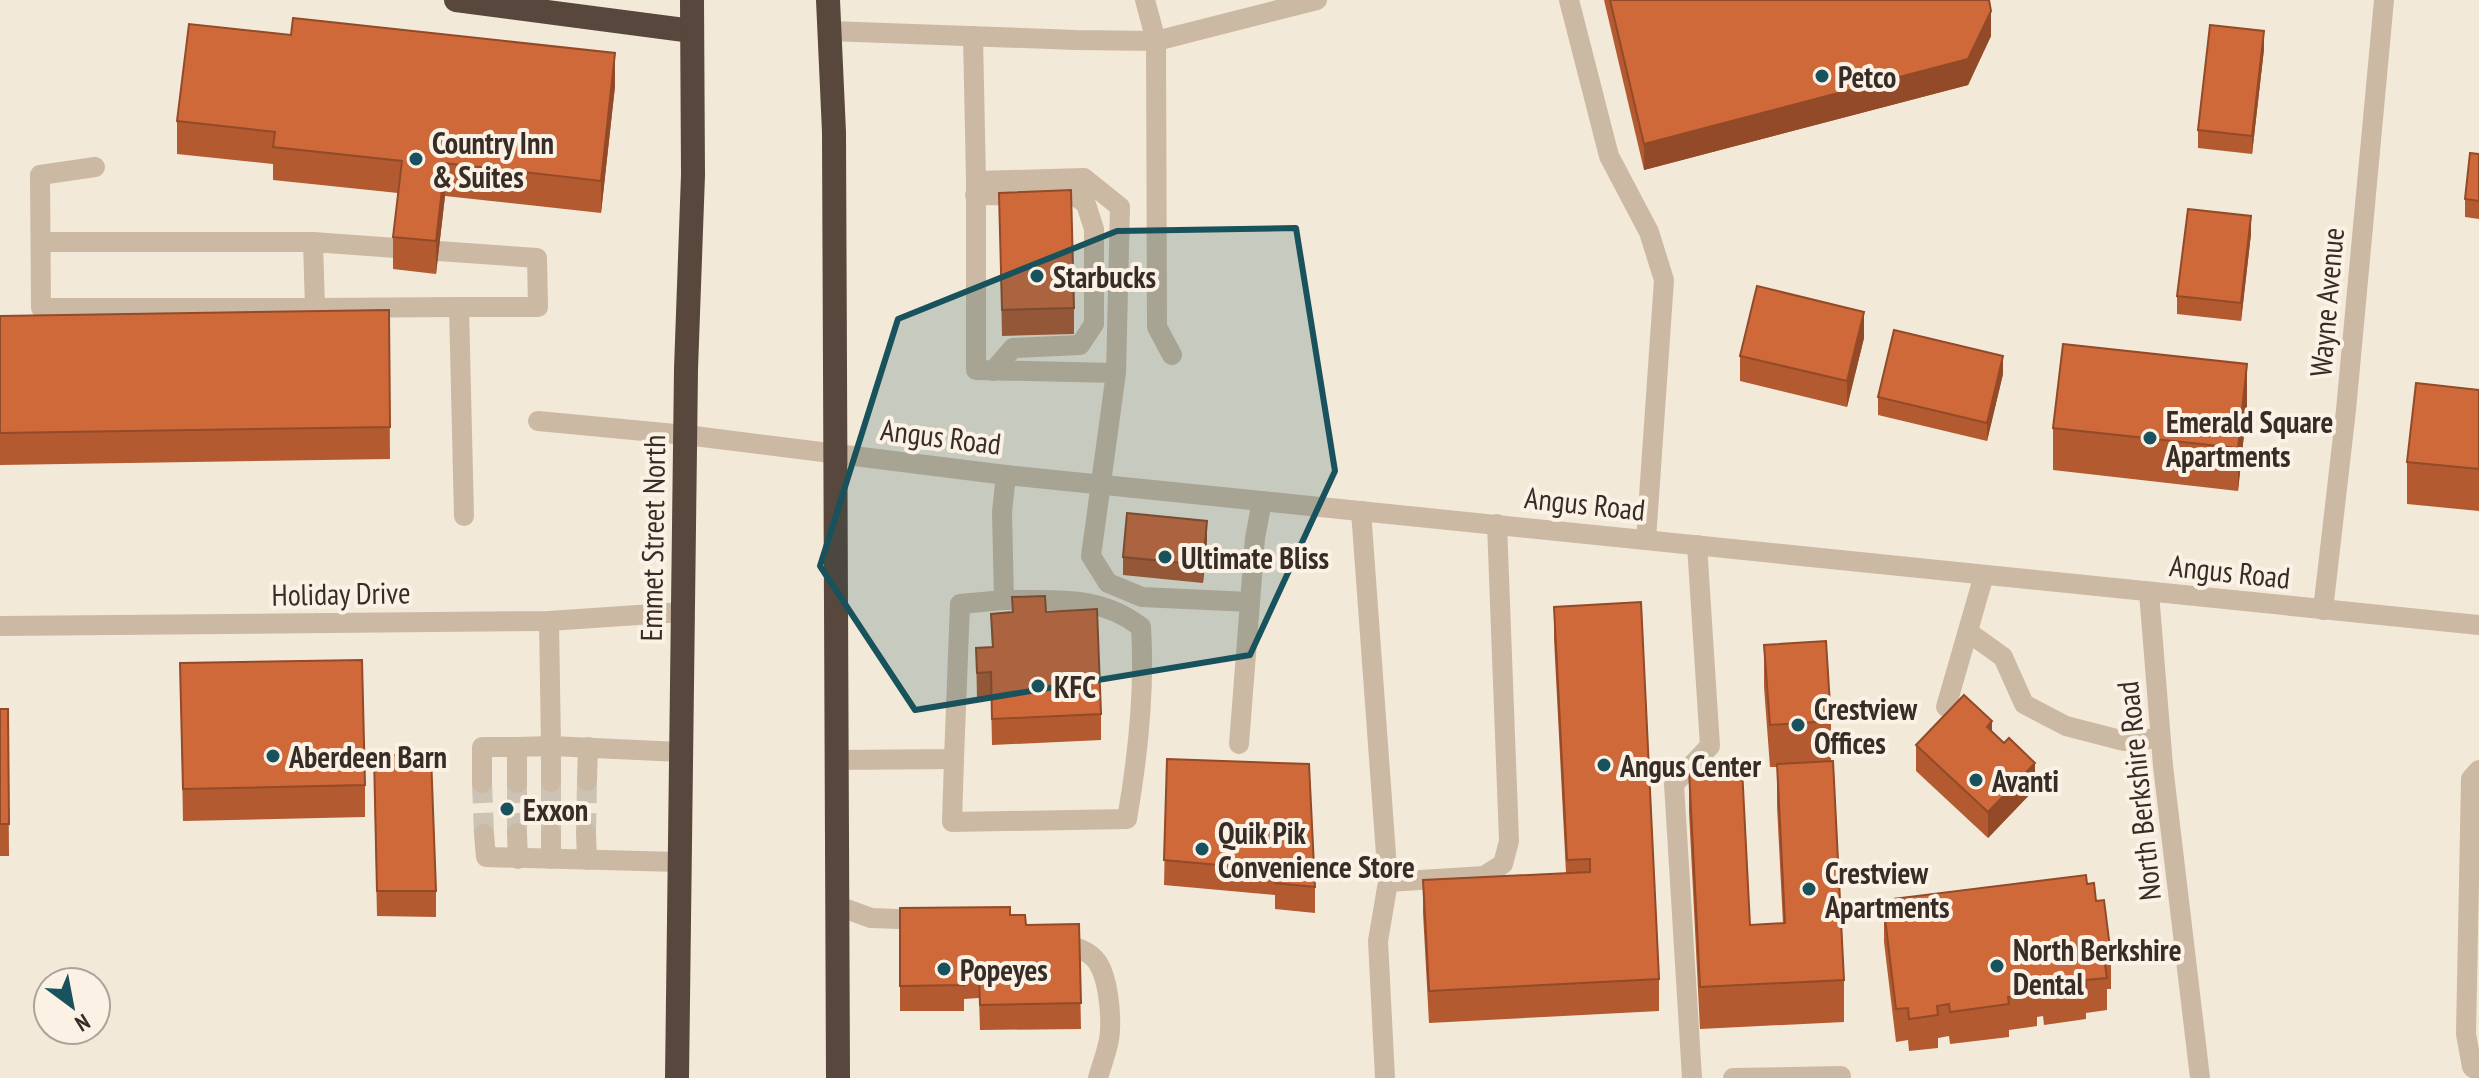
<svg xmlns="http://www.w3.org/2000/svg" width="2479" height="1078" font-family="'PT Sans Narrow',sans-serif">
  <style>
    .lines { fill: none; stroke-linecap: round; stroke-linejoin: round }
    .minor-tunnel { stroke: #cdc3b4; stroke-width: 20; stroke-dasharray: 20 10; stroke-linecap: butt }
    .minor { stroke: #ccb9a3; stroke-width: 20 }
    .highway { stroke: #58473c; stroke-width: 24 }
    .wall { fill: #b35a31 }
    .shaded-wall { fill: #924a28 }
    .building { fill: #d06939; stroke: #924a28; stroke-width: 2 }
    .marked { fill: #18525c; fill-opacity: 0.2; stroke: #18525c; stroke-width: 6; stroke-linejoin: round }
    .poi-dot { fill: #18525c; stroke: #fbf2e5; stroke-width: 3 }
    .labels { text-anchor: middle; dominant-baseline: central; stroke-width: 8; stroke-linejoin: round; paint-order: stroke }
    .poi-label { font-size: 30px; font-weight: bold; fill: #372c26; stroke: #fbf2e5; text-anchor: start }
    .street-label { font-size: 30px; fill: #372c26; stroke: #fbf2e5 }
  </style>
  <rect width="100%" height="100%" fill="#f3e9d8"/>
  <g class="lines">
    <g class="minor-tunnel">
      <path d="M482,783L484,834"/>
      <path d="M517,783V833"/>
      <path d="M551,833V782"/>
      <path d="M586,833L587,781"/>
    </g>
    <g class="minor">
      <path d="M1145,0L1156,41L1157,327L1172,355"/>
      <path d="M1569,0L1609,156L1649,232L1664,280L1646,540"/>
      <path d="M830,31L1076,40L1156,41L1317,0"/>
      <path d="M973,36L976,181"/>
      <path d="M95,167L40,175L41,308H315"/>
      <path d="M975,195L1075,196L1086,204L1094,229V324L1080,345L1013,348L993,371"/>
      <path d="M41,242H313"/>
      <path d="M396,248L313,242L315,308L459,307"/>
      <path d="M438,251L537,258L538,307H459L464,516"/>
      <path d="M1116,373L976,370V181L1084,178L1120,207L1116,373L1091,556L1108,583L1142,597L1250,602"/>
      <path d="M538,421L686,435L1006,475L2479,625"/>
      <path d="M1361,511L1388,882L1378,941L1385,1078"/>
      <path d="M2149,593L2163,766L2200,1078"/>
      <path d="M2323,610L2346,410L2384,0"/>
      <path d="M549,621L551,746L680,752"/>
      <path d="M0,626L549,621L682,612"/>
      <path d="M1968,632L2003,657L2024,704L2066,726L2124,741L2160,738"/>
      <path d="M1946,707L1984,575"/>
      <path d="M1239,744L1255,538L1262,501"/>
      <path d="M954,759L952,822L1127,819C1138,756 1145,690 1141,627C1098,594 1055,601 1004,600"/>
      <path d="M836,760L954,759L960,604L1004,600L1002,512L1006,475"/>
      <path d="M2479,770L2471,779L2466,1034L2472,1067L2479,1072"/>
      <path d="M587,781L588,747"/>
      <path d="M482,783V747H517"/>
      <path d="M517,783V747L551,746V782"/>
      <path d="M517,833L518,859"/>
      <path d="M551,833V859"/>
      <path d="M586,833L587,860"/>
      <path d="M484,834L486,857L679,862"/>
      <path d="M1388,882L1484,876L1503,864L1509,841L1497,524"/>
      <path d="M838,906L871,918L926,920"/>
      <path d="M1054,941C1069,945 1089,949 1098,963C1108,979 1111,1011 1110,1030C1110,1045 1102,1063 1098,1078"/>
      <path d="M1692,1078L1674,784L1710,746L1697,545"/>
      <path d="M1733,1078L1841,1076"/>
    </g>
    <g class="highway">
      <path d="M456,0L692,31"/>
      <path d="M828,0L834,132L838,1078"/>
      <path d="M677,1078L686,369L693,175L692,0"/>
    </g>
  </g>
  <g class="wall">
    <path d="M1604,0H1989L1991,36L1968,85L1644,170Z"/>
    <path d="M2264,49L2252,154L2198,148V130Z"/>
    <path d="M615,86L601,213L445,196L436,274L393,269V237L398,193L273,180V164L177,154V121Z"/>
    <path d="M2479,154V219L2465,217V199Z"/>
    <path d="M999,193L1074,308V334L1002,336Z"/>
    <path d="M2251,234L2241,321L2177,314V296Z"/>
    <path d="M389,310L390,459L0,465V316Z"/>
    <path d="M1864,338L1847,407L1740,381V356Z"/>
    <path d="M2003,374L1987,441L1878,415V397Z"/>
    <path d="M2479,390V511L2407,504V462Z"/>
    <path d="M2247,406L2238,491L2053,470V428Z"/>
    <path d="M1207,539L1203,583L1123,575V557Z"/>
    <path d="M1012,597L1046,612L1101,714V740L992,745L991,698L977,699L976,648L992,647L991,614L1012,612Z"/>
    <path d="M1554,607L1659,979V1011L1429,1023L1423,913V880L1566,873L1554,639Z"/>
    <path d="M1764,645L1831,721V761L1844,980V1022L1700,1029L1689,812V770L1750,925L1783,924L1777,806V767H1770L1764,687Z"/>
    <path d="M180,663L365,785V817L183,821Z"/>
    <path d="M0,709H8L9,856H0Z"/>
    <path d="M1916,745L2035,789L1988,838L1916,771Z"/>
    <path d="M1167,759L1315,887V913L1275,909V895L1164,885Z"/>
    <path d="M374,780L436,891V917L377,916Z"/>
    <path d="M2087,884L2096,901L2111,956V989H2107V1010L2086,1013V1019L2044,1025L2043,1016L2037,1017V1026L2009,1030V1037L1950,1044L1949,1036L1938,1038V1048L1909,1051L1908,1040L1896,1042L1884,942V910L1892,909V899Z"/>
    <path d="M900,908L1010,915L1026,925L1079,924L1081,1029L980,1030L979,998L964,999V1011H900Z"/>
  </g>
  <g class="shaded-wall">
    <path d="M1991,11V36L1968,85L1644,170V144Z"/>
    <path d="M2264,31V49L2252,154V136Z"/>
    <path d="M615,53V86L601,213V181Z"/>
    <path d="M445,163V196L436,274V241Z"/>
    <path d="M2251,216V234L2241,321V303Z"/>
    <path d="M1864,312V338L1847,407V381Z"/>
    <path d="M2003,356V374L1987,441V423Z"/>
    <path d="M2247,364V406L2238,491V448Z"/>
    <path d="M1207,521V539L1203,583V565Z"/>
    <path d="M1992,721V747L1987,727Z"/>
    <path d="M2035,763V789L1988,838V812Z"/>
  </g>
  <g class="building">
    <path d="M1610,0H1989L1991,11L1968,59L1644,144Z"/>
    <path d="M293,18L615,53L601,181L445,163L436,241L393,237L402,161L273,147L275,132L177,121L189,24L291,35Z"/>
    <path d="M2210,25L2264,31L2252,136L2198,130Z"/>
    <path d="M2470,153L2479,154V201L2465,199Z"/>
    <path d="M1071,190L1074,308L1002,310L999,193Z"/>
    <path d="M2188,209L2251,216L2241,303L2177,296Z"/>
    <path d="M1757,286L1864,312L1847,381L1740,356Z"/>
    <path d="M389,310L390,427L0,433V316Z"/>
    <path d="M1894,330L2003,356L1987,423L1878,397Z"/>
    <path d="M2063,344L2247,364L2238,448L2053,428Z"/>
    <path d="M2416,383L2479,390V469L2407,462Z"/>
    <path d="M1127,513L1207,521L1203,565L1123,557Z"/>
    <path d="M1045,596L1046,612L1097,609L1101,714L992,719L991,672L977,673L976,648L993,647L991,614L1013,612L1012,597Z"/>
    <path d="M1641,602L1659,979L1429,991L1423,880L1590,872V859L1567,860L1554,607Z"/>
    <path d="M1826,641L1831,721L1770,725L1764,645Z"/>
    <path d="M362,660L365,785L183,789L180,663Z"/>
    <path d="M1964,695L1992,721L1987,727L2004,743L2009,738L2035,763L1988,812L1916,745Z"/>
    <path d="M0,709H8L9,824H0Z"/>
    <path d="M374,755H431L436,891H377Z"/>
    <path d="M1167,759L1309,764L1315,887L1275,883V870L1164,860Z"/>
    <path d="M1833,761L1844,980L1700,987L1689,770L1742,768L1750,925L1785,923L1777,764Z"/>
    <path d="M2086,875L2087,884L2094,883L2096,901L2104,900L2111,956L2104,957L2107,978L2086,980V987L2044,992L2043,984H2036L2037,994L2008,997L2009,1004L1950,1012L1949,1004L1937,1006L1938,1015L1909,1019L1908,1008L1896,1009L1884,910L1893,908L1892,899Z"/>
    <path d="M1010,907V915H1025L1026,925L1079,924L1081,1003L980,1005L979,972L964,973V985L900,986V908Z"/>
  </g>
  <path class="marked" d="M1296,228L1335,471L1250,655L915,710L820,566L898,319L1117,231Z"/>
  <g class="poi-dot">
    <circle cx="1822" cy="76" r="8"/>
    <circle cx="416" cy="159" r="8"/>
    <circle cx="1037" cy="276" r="8"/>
    <circle cx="2150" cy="438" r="8"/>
    <circle cx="1165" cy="557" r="8"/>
    <circle cx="1038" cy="686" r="8"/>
    <circle cx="1798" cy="725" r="8"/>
    <circle cx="273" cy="756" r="8"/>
    <circle cx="1604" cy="765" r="8"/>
    <circle cx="1976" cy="780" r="8"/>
    <circle cx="507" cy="809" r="8"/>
    <circle cx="1202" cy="849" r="8"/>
    <circle cx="1809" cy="889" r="8"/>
    <circle cx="1997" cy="966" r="8"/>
    <circle cx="944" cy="969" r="8"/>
  </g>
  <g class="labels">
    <g class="poi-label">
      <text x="1838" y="76">Petco</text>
      <text x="432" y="142">Country Inn<tspan x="432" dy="34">&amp; Suites</tspan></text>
      <text x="1053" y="276">Starbucks</text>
      <text x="2166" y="421">Emerald Square<tspan x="2166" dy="34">Apartments</tspan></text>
      <text x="1181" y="557">Ultimate Bliss</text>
      <text x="1054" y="686">KFC</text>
      <text x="1814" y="708">Crestview<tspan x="1814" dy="34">Offices</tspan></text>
      <text x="289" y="756">Aberdeen Barn</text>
      <text x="1620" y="765">Angus Center</text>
      <text x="1992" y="780">Avanti</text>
      <text x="523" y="809">Exxon</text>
      <text x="1218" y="832">Quik Pik<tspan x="1218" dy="34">Convenience Store</tspan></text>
      <text x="1825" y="872">Crestview<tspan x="1825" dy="34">Apartments</tspan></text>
      <text x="2013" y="949">North Berkshire<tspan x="2013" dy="34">Dental</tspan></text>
      <text x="960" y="969">Popeyes</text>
    </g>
    <g class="street-label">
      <text transform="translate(2326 302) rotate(-85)">Wayne Avenue</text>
      <text transform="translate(941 436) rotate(7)">Angus Road</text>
      <text transform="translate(1585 503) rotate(6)">Angus Road</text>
      <text transform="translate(652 538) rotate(-89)">Emmet Street North</text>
      <text transform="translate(2230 571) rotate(6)">Angus Road</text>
      <text transform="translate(341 593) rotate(-1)">Holiday Drive</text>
      <text transform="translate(2138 791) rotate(-96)">North Berkshire Road</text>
    </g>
  </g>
  <g transform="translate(72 1006) rotate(148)"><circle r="38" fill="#fbf2e5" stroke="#ada399" stroke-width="2"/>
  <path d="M0-6L14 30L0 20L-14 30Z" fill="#18525c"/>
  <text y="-12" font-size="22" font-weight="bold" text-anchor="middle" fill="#372c26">N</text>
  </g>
</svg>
